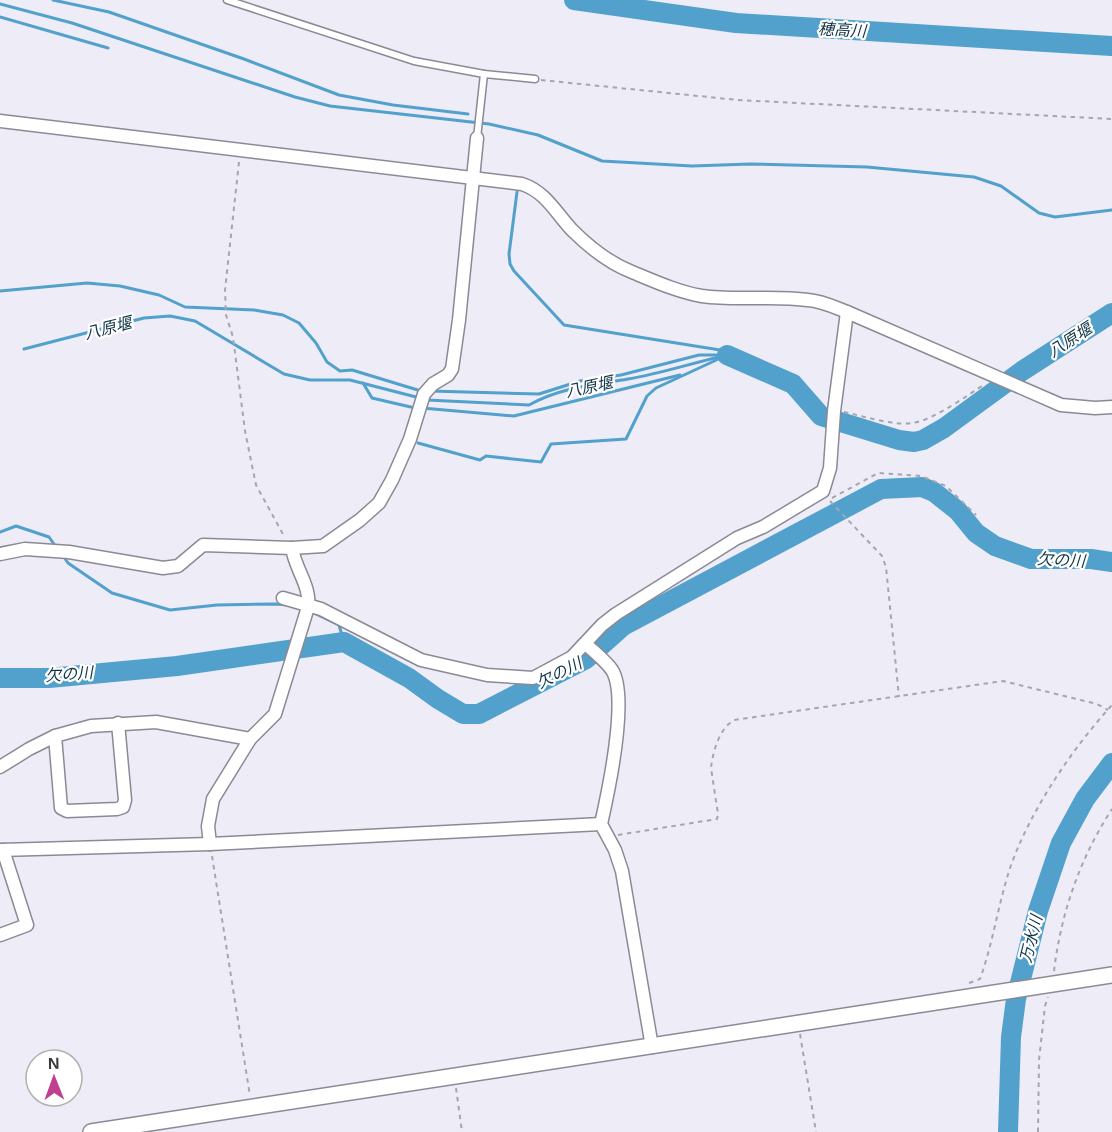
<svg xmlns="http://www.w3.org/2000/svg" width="1112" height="1132" font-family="Helvetica,'Noto Sans JP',sans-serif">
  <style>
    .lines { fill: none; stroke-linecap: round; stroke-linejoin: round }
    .stream { stroke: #52a1cc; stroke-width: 3 }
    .river { stroke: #52a1cc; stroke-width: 20 }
    .service-casing { stroke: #8b8a94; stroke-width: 9 }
    .minor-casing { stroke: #8b8a94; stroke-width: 15 }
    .tertiary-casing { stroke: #8b8a94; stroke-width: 18 }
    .path { stroke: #a6a6ae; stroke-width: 2; stroke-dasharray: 4.5 4.5; stroke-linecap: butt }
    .service { stroke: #fff; stroke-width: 6 }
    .minor { stroke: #fff; stroke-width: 12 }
    .tertiary { stroke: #fff; stroke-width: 15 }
    .labels { text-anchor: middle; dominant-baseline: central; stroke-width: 4.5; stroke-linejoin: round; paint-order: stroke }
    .water-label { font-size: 16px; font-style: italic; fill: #103446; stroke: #fff }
  </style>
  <rect width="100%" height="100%" fill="#edecf7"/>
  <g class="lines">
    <g class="stream">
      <path d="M53,0L109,12L244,59L339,95L393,105L468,114"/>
      <path d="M0,4L72,23L295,97L330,106L489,124L538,135L602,161L692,166L750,164L867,167L974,177L1001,186L1039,213L1055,217L1112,210"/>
      <path d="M0,17L108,48"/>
      <path d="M517,192L509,254L510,264L514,271L564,325L720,350L725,354"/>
      <path d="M0,291L87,283L120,286L159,295L185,307L254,310L283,315L299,323L316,343L327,362L340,371L352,370L421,391"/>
      <path d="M24,349L144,318L170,316L195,321L284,374L310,380H350L420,398"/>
      <path d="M363,383L372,398L415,408"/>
      <path d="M430,391L539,394L580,381L621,375L699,355H727"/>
      <path d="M427,400L529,405C561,387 594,385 628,379C659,374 689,364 719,357"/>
      <path d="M422,408L514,416L680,375"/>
      <path d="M418,443L480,460L486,456L541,462L551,444L626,439L647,396L656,388L725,356"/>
      <path d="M0,532L16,526L49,537L56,547"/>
      <path d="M64,557L68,563L112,593L170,610L217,605L276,604L288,605"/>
      <path d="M314,613L339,625L344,642"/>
    </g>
    <g class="river">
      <path d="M574,0L736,23L1112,46"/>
      <path d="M727,355L793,384L821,416L899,440L914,442L923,440L944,428L1022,371L1112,313"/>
      <path d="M0,678H49L177,666L344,642L409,678L438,699L463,714H479L586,659L623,626L881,489L922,487L934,492L958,511L976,533L995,546L1031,559H1091L1112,562"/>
      <path d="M1008,1132L1011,1037L1016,999L1038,911L1061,843L1085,799L1112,763"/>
    </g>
    <defs>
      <g id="service">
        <path d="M227,0L414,61L484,74L535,79"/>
        <path d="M477,138L484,74"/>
      </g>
      <g id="minor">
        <path d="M0,121L522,184C546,192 556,213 572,230C589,247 609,263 632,272C654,281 678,292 702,296C737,301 773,295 808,300C822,301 834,307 847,312L1061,405L1095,408L1112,407"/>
        <path d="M0,554L25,549L69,552L163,568L178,566L203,545L292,548L323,546L360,520L379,503L392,480L410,439L424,394L433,384L448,375L452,369L459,320L477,138"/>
        <path d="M283,598L321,609L421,660L487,675L533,678L572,657L602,625L616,614L737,538L763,527L823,491L830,468L834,411L847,312"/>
        <path d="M586,644C594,652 606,661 612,670C629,697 608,793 601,824L615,850L622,871L652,1047"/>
        <path d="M55,736L61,808L67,811L117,809L123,807L125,800L118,723"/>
        <path d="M0,767L29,749L55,736L91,726L156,722L250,739"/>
        <path d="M210,844L208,826L213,799L250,739L275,714L308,607C311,586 295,569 292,548"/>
        <path d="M0,850L210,844L601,824"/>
        <path d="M0,935L27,925L3,850"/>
      </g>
      <path id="tertiary" d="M91,1132L1112,975"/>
    </defs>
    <use href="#service" class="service-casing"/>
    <use href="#minor" class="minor-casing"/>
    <use href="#tertiary" class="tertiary-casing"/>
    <g class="path">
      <path d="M541,80L738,100L1112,119"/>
      <path d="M239,162L225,290L226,315L233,337L245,431L256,485L284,536"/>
      <path d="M844,412C863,416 893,426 912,423C932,421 968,395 985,384"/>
      <path d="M832,498L878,473L921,476L946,486L976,515"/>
      <path d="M830,501L882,556L886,567L899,697"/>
      <path d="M618,835L717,819L718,814L711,768C713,751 719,729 734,720L1003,681L1097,704L1108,710"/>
      <path d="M212,856L250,1096"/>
      <path d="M1054,971C1061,913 1080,858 1112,809"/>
      <path d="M969,983L980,979C993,943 998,905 1010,868C1030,811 1071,750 1112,705"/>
      <path d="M800,1034L816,1132"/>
      <path d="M456,1088L462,1132"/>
      <path d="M1038,1132L1039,1060L1045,1006L1048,997"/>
    </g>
    <use href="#service" class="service"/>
    <use href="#minor" class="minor"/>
    <use href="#tertiary" class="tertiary"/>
  </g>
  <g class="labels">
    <g class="water-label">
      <text transform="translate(842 30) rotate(3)">穂高川</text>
      <text transform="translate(108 328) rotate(-14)">八原堰</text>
      <text transform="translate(1070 340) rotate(-33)">八原堰</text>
      <text transform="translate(589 387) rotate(-12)">八原堰</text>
      <text transform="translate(1061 560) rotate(3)">欠の川</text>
      <text transform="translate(559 673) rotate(-27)">欠の川</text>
      <text transform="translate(69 674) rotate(-4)">欠の川</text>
      <text transform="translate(1031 939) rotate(-76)">万水川</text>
    </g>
  </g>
  <g transform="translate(54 1078) rotate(359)"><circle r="28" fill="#ffffff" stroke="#b0b0b1" stroke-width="1.5"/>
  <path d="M0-4.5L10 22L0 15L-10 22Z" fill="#be408e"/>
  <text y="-9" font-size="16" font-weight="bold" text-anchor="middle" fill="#39393d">N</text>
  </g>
</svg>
